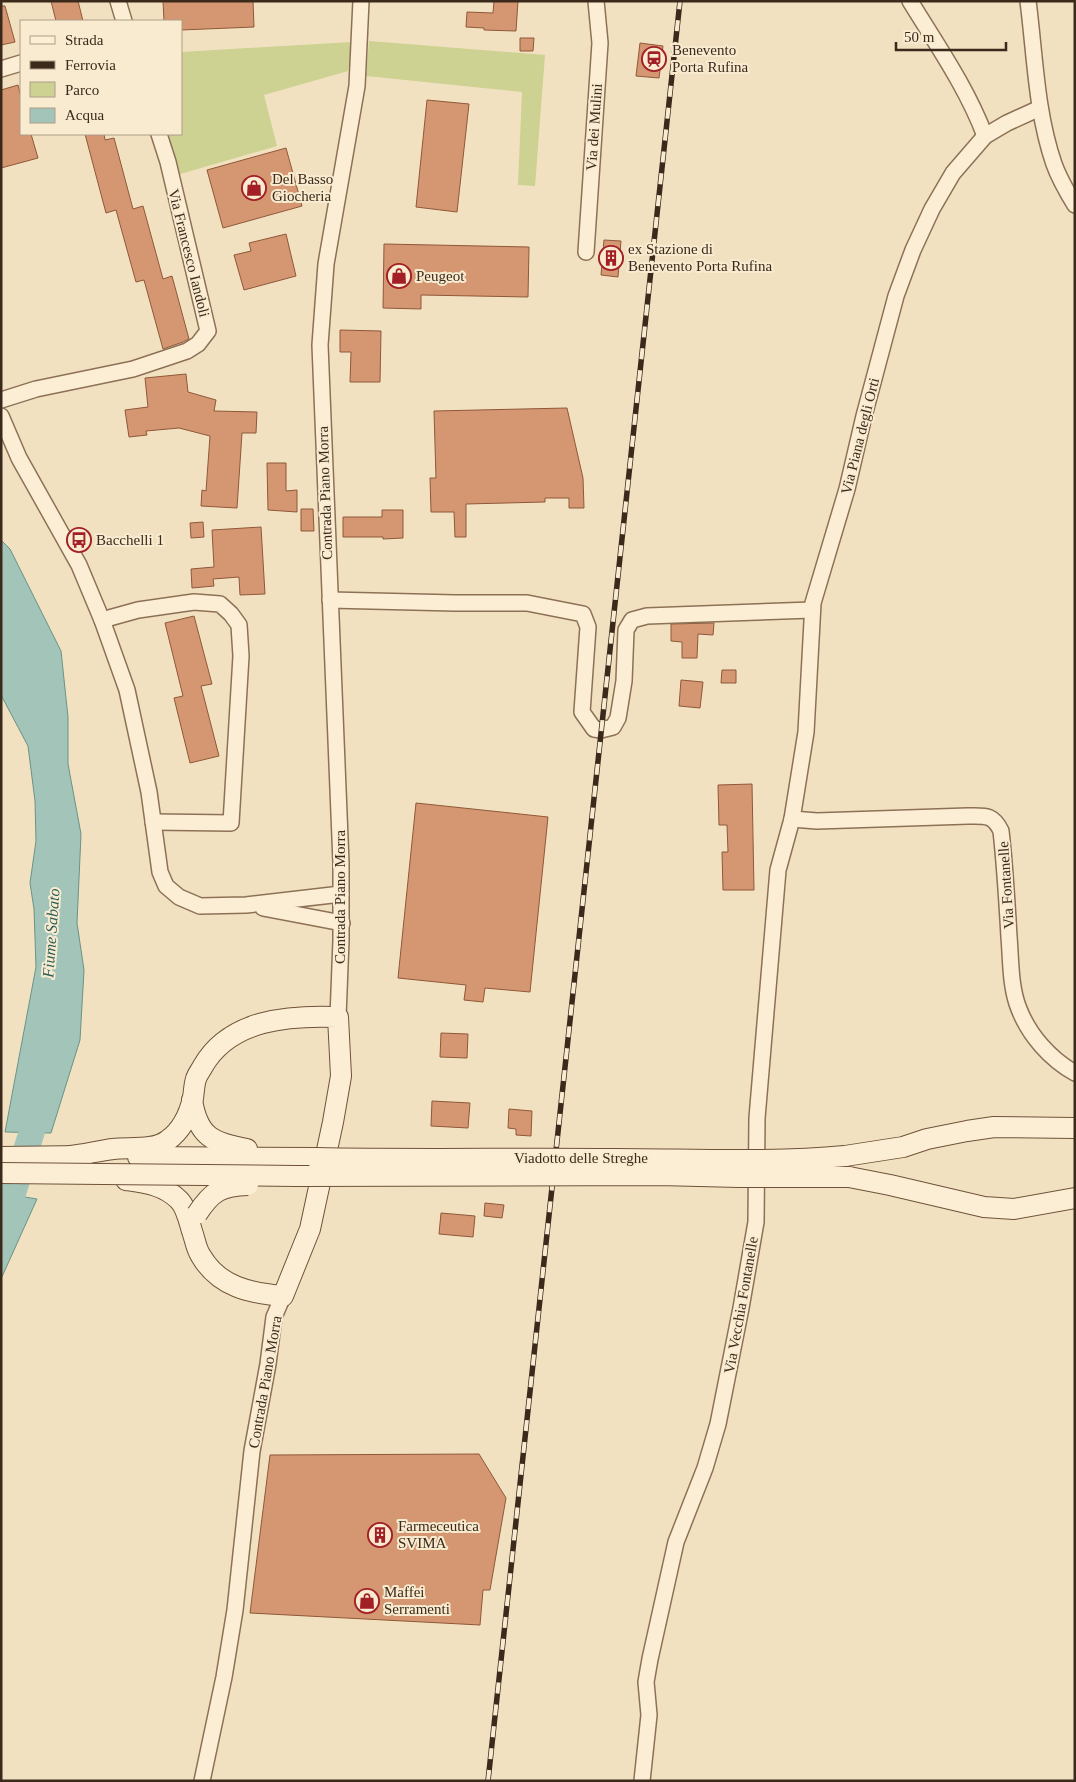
<svg xmlns="http://www.w3.org/2000/svg" width="1076" height="1782" font-family="Georgia,serif">
  <style>
    .green { fill: #cdd192 }
    .water { fill: #a3c4b9; stroke: #699387 }
    .lines { fill: none; stroke-linecap: round; stroke-linejoin: round }
    .river { stroke: #a3c4b9; stroke-width: 26 }
    .building { fill: #d49772; stroke: #8f5839 }
    .street-casing { stroke: #8d7156; stroke-width: 18 }
    .secondary-casing { stroke: #6f5239; stroke-width: 22 }
    .street { stroke: #fceed4; stroke-width: 15 }
    .secondary { stroke: #fceed4; stroke-width: 20 }
    .rail-casing { stroke: #3b2a1c; stroke-width: 5.5 }
    .rail { stroke: #f9ebd0; stroke-width: 4; stroke-dasharray: 11; stroke-linecap: butt }
    .secondary-bridge-casing { stroke: #6f5239; stroke-width: 22; stroke-linecap: butt }
    .secondary-bridge { stroke: #fceed4; stroke-width: 20 }
    .labels { text-anchor: middle; dominant-baseline: central; stroke-width: 4; stroke-linejoin: round; paint-order: stroke }
    .poi-label { font-size: 15px; fill: #3b2a1c; stroke: #f9ebd0; text-anchor: start }
    .street-label { font-size: 15px; fill: #3b2a1c; stroke: #f9ebd0 }
    .water-label { font-size: 16px; font-style: italic; fill: #295d57; stroke: #f9ebd0 }
  </style>
  <rect width="100%" height="100%" fill="#f2e1c0"/>
  <g class="green">
    <path d="M369,41L545,55L535,186L518,185L522,92L366,76Z"/>
    <path d="M352,42L348,71L264,95L277,146L177,175L165,134H181V52Z"/>
  </g>
  <g class="water">
    <path d="M1,540L10,549L61,651L68,717V764L81,834L77,923L84,970L80,1040L51,1133L5,1132L36,967L34,909L30,883L36,841L35,801L28,746L1,695Z"/>
    <path d="M1,1193L37,1199L1,1279Z"/>
  </g>
  <g class="lines">
    <path class="river" d="M1,1233L39,1108L40,1097"/>
  </g>
  <g class="building">
    <path d="M51,1H78L83,21H56Z"/>
    <path d="M163,1H253L254,27L181,30V21H164Z"/>
    <path d="M494,1H518L516,31L484,30V28L466,27L467,12L493,13Z"/>
    <path d="M1,6H5L15,42L1,45Z"/>
    <path d="M520,38H534L533,51H520Z"/>
    <path d="M640,43L663,46L659,78L636,76Z"/>
    <path d="M18,85L21,97V134H31L38,158L1,168V90Z"/>
    <path d="M427,100L469,104L457,212L416,207Z"/>
    <path d="M85,134H104L105,140L114,138L133,209L143,206L163,279L172,276L189,339L183,342L163,349L144,280L136,282L116,210L106,213Z"/>
    <path d="M286,148L302,206L223,228L207,170Z"/>
    <path d="M286,234L296,276L244,290L234,255L251,251L249,243Z"/>
    <path d="M604,240L621,241L618,277L601,275Z"/>
    <path d="M384,244L529,247L528,297L421,295V309L383,308Z"/>
    <path d="M340,330L381,331L380,382H350L351,352H340Z"/>
    <path d="M186,374L188,392L216,400L214,411L257,412L256,433H242L237,508L201,506L202,490L206,491L210,436L179,428L146,431L147,435L129,437L125,410L148,407L145,378Z"/>
    <path d="M567,408L583,478L584,508H569V498H545V502L466,504V537H455L454,512H431L430,478H436L434,411Z"/>
    <path d="M267,463H286V491L297,490V512L268,510Z"/>
    <path d="M301,509H313L314,531H301Z"/>
    <path d="M382,510H403V538L383,539V537H343V517H382Z"/>
    <path d="M203,522L204,537L191,538L190,523Z"/>
    <path d="M261,527L265,594L240,595L239,577L213,579L214,586L192,588L191,569L214,567L212,530Z"/>
    <path d="M194,616L212,684L201,686L219,756L190,763L174,698L183,696L165,623Z"/>
    <path d="M714,623L713,635L698,634L697,658H682V642L671,641V624Z"/>
    <path d="M722,670H736V683H721Z"/>
    <path d="M681,680L703,682L700,708L679,706Z"/>
    <path d="M752,784L754,890H723L722,852H728L727,825H719L718,785Z"/>
    <path d="M416,803L548,817L530,992L485,988L483,1002L464,1000L466,985L398,978Z"/>
    <path d="M441,1033L468,1034L467,1058L440,1057Z"/>
    <path d="M432,1101L470,1103L468,1128L431,1126Z"/>
    <path d="M509,1109L532,1111L531,1136L516,1135V1129L508,1128Z"/>
    <path d="M485,1203L504,1205L502,1218L484,1216Z"/>
    <path d="M441,1213L475,1216L473,1237L439,1234Z"/>
    <path d="M479,1454L506,1498L490,1590H483L480,1625L250,1613L270,1455Z"/>
  </g>
  <g class="lines">
    <defs>
      <g id="street">
        <path d="M118,1L124,21"/>
        <path d="M910,1C937,45 967,88 985,136"/>
        <path d="M1028,1C1035,55 1036,112 1054,164C1059,178 1067,192 1075,205"/>
        <path d="M1,69L21,63"/>
        <path d="M586,252L600,43L596,1"/>
        <path d="M1,400L36,389L133,369L187,351L198,344L208,331L168,162L159,134"/>
        <path d="M1,416L19,458L79,565L102,620L127,690L149,792L160,872L166,886L179,897L200,906L246,905L341,894"/>
        <path d="M330,600L455,603H527L583,614L588,627L582,712L594,729L601,730L613,727L618,718L624,681L626,630L632,620L647,616L812,610"/>
        <path d="M102,620L138,610L194,602L220,604L231,614L239,625L241,656L231,823L153,822"/>
        <path d="M792,819L817,821L968,816C985,816 993,814 1001,831C1005,866 1007,902 1009,937C1011,960 1010,987 1019,1009C1029,1035 1050,1059 1075,1073"/>
        <path d="M263,908L342,923"/>
        <path d="M338,1017L341,940V863L320,345L326,264L357,86L361,1"/>
        <path d="M202,1781L224,1677L235,1610L252,1451L268,1364L274,1317L283,1296"/>
        <path d="M642,1781L649,1715L646,1682L650,1659L676,1542L705,1468L718,1424L741,1308L756,1222L757,1118L778,870L792,819L806,732L813,603L847,489L864,416L896,296L913,250L932,209L953,173L985,136L1007,123L1040,108"/>
      </g>
      <g id="secondary">
        <path d="M192,1100C198,1137 213,1143 247,1149"/>
        <path d="M71,1156C85,1154 99,1151 113,1149C129,1147 154,1151 168,1140C182,1130 189,1115 193,1098C194,1092 194,1085 196,1079C197,1075 201,1070 203,1066C230,1019 290,1015 338,1017L341,1076L333,1122L310,1229L283,1296C250,1293 219,1287 201,1256C196,1249 195,1239 192,1231C189,1221 186,1207 179,1200C164,1185 146,1183 126,1180"/>
        <path d="M845,1156L903,1147L927,1139L967,1131L994,1127L1075,1128"/>
        <path d="M1,1157L84,1156"/>
        <path d="M138,1157L316,1158"/>
        <path d="M849,1177L890,1185L984,1207L1014,1209L1075,1198"/>
      </g>
    </defs>
    <use href="#street" class="street-casing"/>
    <use href="#secondary" class="secondary-casing"/>
    <use href="#street" class="street"/>
    <use href="#secondary" class="secondary"/>
    <defs>
      <path id="rail" d="M488,1781L680,1"/>
    </defs>
    <use href="#rail" class="rail-casing"/>
    <use href="#rail" class="rail"/>
    <defs>
      <g id="secondary-bridge">
        <path d="M316,1158C416,1160 515,1158 615,1159C691,1159 769,1163 845,1156"/>
        <path d="M1,1173L297,1176L659,1175L739,1177H849"/>
        <path d="M197,1214C212,1191 221,1186 248,1185"/>
      </g>
    </defs>
    <use href="#secondary-bridge" class="secondary-bridge-casing"/>
    <use href="#secondary-bridge" class="secondary-bridge"/>
  </g>
  <defs>
    <symbol id="station-ring" viewBox="-11 -11 22 22"><circle r="9.5" fill="#f9ebd0" stroke="#a21f26" stroke-width="1.5"/><path d="M-3-6H3Q5-6 5-4V2Q5 4 3 4L4.5 6H3L1.5 4h-3L-3 6H-4.5L-3 4Q-5 4-5 2V-4Q-5-6-3-6ZM-3.5-4v3h7v-3ZM-3.5 1v1.5H-2V1ZM2 1v1.5H3.5V1Z" fill="#a21f26"/></symbol>
    <symbol id="shop-ring" viewBox="-11 -11 22 22"><circle r="9.5" fill="#f9ebd0" stroke="#a21f26" stroke-width="1.5"/><path d="M-5-2.5h2.3a2.7 3.5 0 0 1 5.4 0H5L5.5 6h-11ZM-1.5-2.5h3a1.5 2.3 0 0 0-3 0Z" fill="#a21f26"/></symbol>
    <symbol id="building-ring" viewBox="-11 -11 22 22"><circle r="9.5" fill="#f9ebd0" stroke="#a21f26" stroke-width="1.5"/><path d="M-4-6H4V6H1V3H-1V6H-4ZM-2.5-4.3h1.7v1.8h-1.7ZM.8-4.3h1.7v1.8H.8ZM-2.5-1h1.7V.8h-1.7ZM.8-1h1.7V.8H.8Z" fill="#a21f26"/></symbol>
    <symbol id="bus-ring" viewBox="-11 -11 22 22"><circle r="9.5" fill="#f9ebd0" stroke="#a21f26" stroke-width="1.5"/><path d="M-5-6H5V4H4V6H2V4H-2V6H-4V4H-5ZM-3.5-4V0h7V-4ZM-3.5 1.2v1.5H-2V1.2ZM2 1.2v1.5H3.5V1.2Z" fill="#a21f26"/></symbol>
  </defs>
  <g fill-rule="evenodd">
    <use href="#station-ring" x="640" y="45" width="28" height="28"/>
    <use href="#shop-ring" x="240" y="174" width="28" height="28"/>
    <use href="#building-ring" x="597" y="244" width="28" height="28"/>
    <use href="#shop-ring" x="385" y="262" width="28" height="28"/>
    <use href="#bus-ring" x="65" y="526" width="28" height="28"/>
    <use href="#building-ring" x="366" y="1521" width="28" height="28"/>
    <use href="#shop-ring" x="353" y="1587" width="28" height="28"/>
  </g>
  <g class="labels">
    <g class="poi-label">
      <text x="672" y="50">Benevento<tspan x="672" dy="17">Porta Rufina</tspan></text>
      <text x="272" y="179">Del Basso<tspan x="272" dy="17">Giocheria</tspan></text>
      <text x="628" y="249">ex Stazione di<tspan x="628" dy="17">Benevento Porta Rufina</tspan></text>
      <text x="416" y="276">Peugeot</text>
      <text x="96" y="540">Bacchelli 1</text>
      <text x="398" y="1526">Farmeceutica<tspan x="398" dy="17">SVIMA</tspan></text>
      <text x="384" y="1592">Maffei<tspan x="384" dy="17">Serramenti</tspan></text>
    </g>
    <g class="street-label">
      <text transform="translate(594 127) rotate(-86)">Via dei Mulini</text>
      <text transform="translate(189 253) rotate(76)">Via Francesco Iandoli</text>
      <text transform="translate(860 436) rotate(-76)">Via Piana degli Orti</text>
      <text transform="translate(325 493) rotate(-92)">Contrada Piano Morra</text>
      <text transform="translate(1006 885) rotate(-94)">Via Fontanelle</text>
      <text transform="translate(340 897) rotate(-90)">Contrada Piano Morra</text>
      <text x="581" y="1158">Viadotto delle Streghe</text>
      <text transform="translate(741 1305) rotate(-80)">Via Vecchia Fontanelle</text>
      <text transform="translate(265 1382) rotate(-80)">Contrada Piano Morra</text>
    </g>
    <g class="water-label">
      <text transform="translate(51 933) rotate(-86)">Fiume Sabato</text>
    </g>
  </g>
  <rect width="1076" height="1782" fill="none" stroke="#3b2a1c" stroke-width="5"/>
  <rect x="20" y="20" width="162" height="115" fill="#f9ebd0" stroke="#ad9e88"/>
  <rect x="30" y="36" width="25" height="8" fill="#fceed4" stroke="#ad9e88"/>
  <text x="65" y="45" font-size="15" fill="#3b2a1c">Strada</text>
  <rect x="30" y="61" width="25" height="8" fill="#3b2a1c" stroke="#ad9e88"/>
  <text x="65" y="70" font-size="15" fill="#3b2a1c">Ferrovia</text>
  <rect x="30" y="82" width="25" height="15" fill="#cdd192" stroke="#ad9e88"/>
  <text x="65" y="95" font-size="15" fill="#3b2a1c">Parco</text>
  <rect x="30" y="108" width="25" height="15" fill="#a3c4b9" stroke="#ad9e88"/>
  <text x="65" y="120" font-size="15" fill="#3b2a1c">Acqua</text>
  <path d="M896 42v8h110v-8" fill="none" stroke="#3b2a1c" stroke-width="2.5"/>
  <text x="904" y="42" font-size="15" fill="#3b2a1c" stroke="#f9ebd0" stroke-width="4" paint-order="stroke">50 m</text>
</svg>
